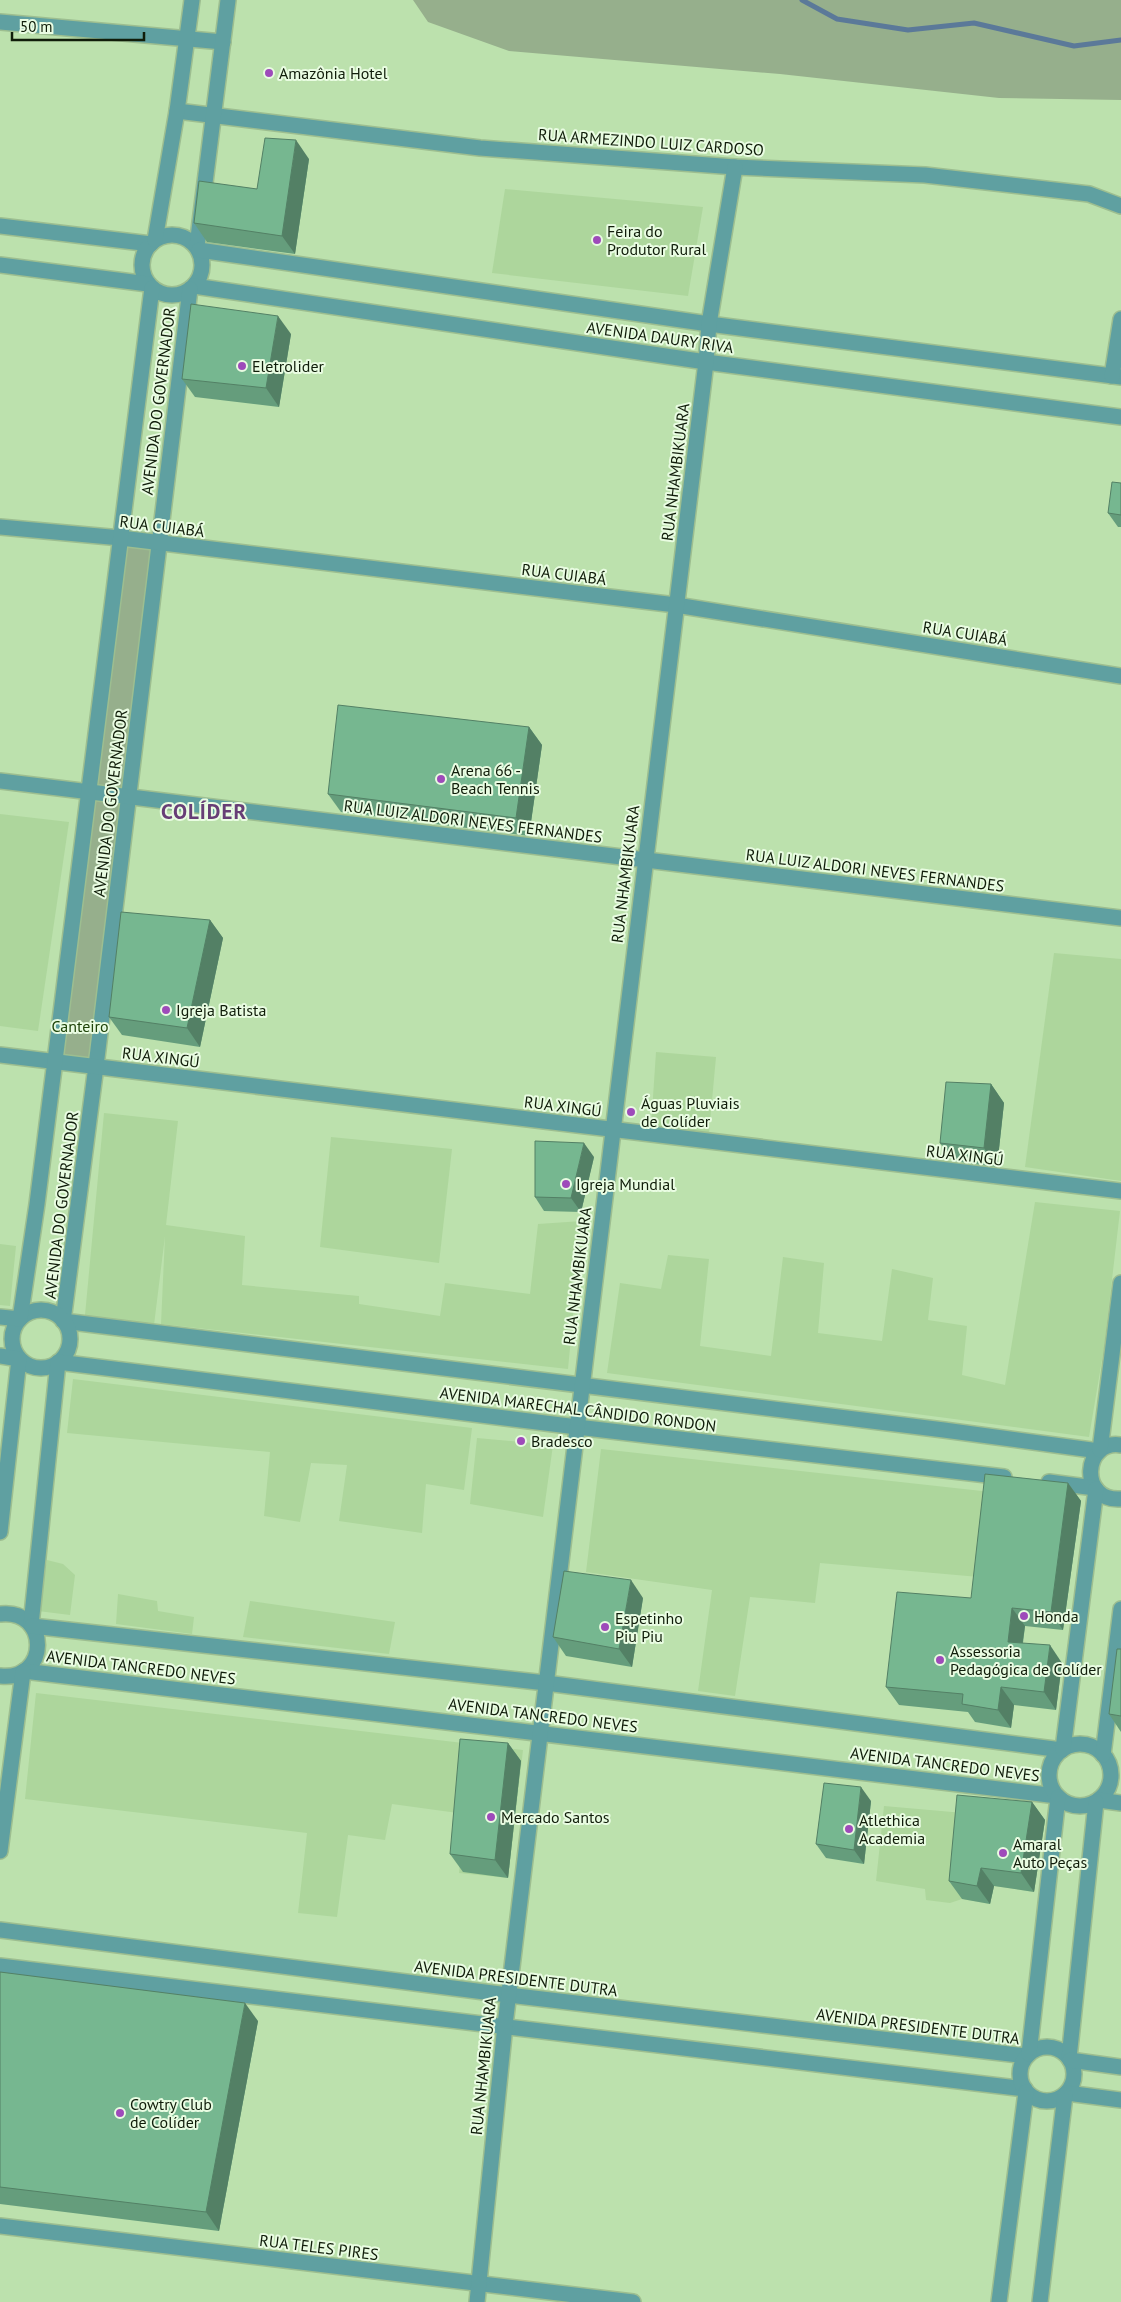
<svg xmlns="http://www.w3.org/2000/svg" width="1121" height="2302" font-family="'PT Sans',sans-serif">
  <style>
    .built { fill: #add69c }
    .green { fill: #96af8c }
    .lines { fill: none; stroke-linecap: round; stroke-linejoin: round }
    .stream { stroke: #5b7999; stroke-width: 5 }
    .minor-casing { stroke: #9dbe90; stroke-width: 18 }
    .minor { stroke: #5fa0a1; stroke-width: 15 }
    .wall { fill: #659d7c }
    .shaded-wall { fill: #538065 }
    .building { fill: #76b790; stroke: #538065 }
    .poi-dot { fill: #9e4bba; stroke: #e9fce2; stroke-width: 2 }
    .labels { text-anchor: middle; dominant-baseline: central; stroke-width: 4; stroke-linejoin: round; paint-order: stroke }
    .poi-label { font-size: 16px; fill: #101d0a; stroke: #e9fce2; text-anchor: start }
    .street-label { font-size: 16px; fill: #101d0a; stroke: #e9fce2 }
    .park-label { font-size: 16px; fill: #1f440a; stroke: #e9fce2 }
    .district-label { font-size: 21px; font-weight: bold; letter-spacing: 1px; fill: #673e76; stroke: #e9fce2 }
  </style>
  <rect width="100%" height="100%" fill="#bce1ad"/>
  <g class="built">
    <path d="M505,189L703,207L688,296L492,273Z"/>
    <path d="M0,814L69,822L38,1031L0,1026Z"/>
    <path d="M1054,953L1121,959V1181L1025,1167Z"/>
    <path d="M656,1052L716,1057L709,1133L651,1127Z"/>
    <path d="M104,1113L178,1121L166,1225L245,1236L242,1285L359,1296V1304L440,1316L445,1283L530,1294L538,1224L582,1221L568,1369L161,1324L165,1236L153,1333L85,1315Z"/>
    <path d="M331,1137L452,1149L439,1263L320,1247Z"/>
    <path d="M1035,1202L1120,1211L1104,1348L1089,1437L607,1373L620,1283L661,1289L668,1255L709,1259L700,1346L771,1356L783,1257L824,1263L818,1333L882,1341L892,1269L933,1278L928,1320L967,1326L962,1375L1005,1385Z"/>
    <path d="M0,1244L16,1246L10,1306L0,1305Z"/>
    <path d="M73,1379L472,1428L464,1490L426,1484L422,1533L339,1521L347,1465L311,1463L300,1522L264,1516L270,1452L67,1433Z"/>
    <path d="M477,1438L553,1445L543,1517L470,1504Z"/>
    <path d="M601,1449L991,1492L979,1577L820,1563L815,1603L750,1597L735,1696L698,1691L712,1590L586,1572Z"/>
    <path d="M47,1560L63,1564L75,1575L70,1615L38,1611Z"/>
    <path d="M118,1594L157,1601L158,1611L194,1617L192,1634L116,1624Z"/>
    <path d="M250,1601L395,1622L389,1654L243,1637Z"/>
    <path d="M36,1693L523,1750L508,1878L459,1873L465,1814L392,1804L385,1840L348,1835L337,1917L298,1913L307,1833L25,1799Z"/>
    <path d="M884,1806L1045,1820L1034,1892L994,1886L990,1904L962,1899L950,1903L926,1900L925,1889L876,1881Z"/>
  </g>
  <g class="green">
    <path d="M413,0H1121V100L999,98L780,74L509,51L428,22Z"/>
    <path d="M121,538L158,543L129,793L91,788Z"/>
    <path d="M89,792L128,797L96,1066L55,1060Z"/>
  </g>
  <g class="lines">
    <path class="stream" d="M802,0L837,19L908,30L974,23L1074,46L1121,40"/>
    <defs>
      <g id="minor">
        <path d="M0,22L223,42"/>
        <path d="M177,111L480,148L735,167L925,175L1089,194L1121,206"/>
        <path d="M0,226L151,244"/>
        <circle cx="172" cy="265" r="30"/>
        <path d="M155,240L177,111L192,0"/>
        <path d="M197,246L228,0"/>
        <path d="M199,250L709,324L1121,377"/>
        <path d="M0,265L148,284"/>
        <path d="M194,286L706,362L1121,417"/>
        <path d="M190,289L96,1066L63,1321L944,1430L1099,1451"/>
        <path d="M1112,376L1121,319"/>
        <path d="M0,527L121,538L676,605L1121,676"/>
        <path d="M0,781L1121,918"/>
        <path d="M0,1055L1121,1191"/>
        <circle cx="41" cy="1339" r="29"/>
        <path d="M0,1317L20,1319L37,1204L152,288"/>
        <path d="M0,1356L19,1359L0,1532"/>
        <path d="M1121,1445C1083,1439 1078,1502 1121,1499"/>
        <path d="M1100,1450L1121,1283"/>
        <path d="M1049,1482L1095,1488"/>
        <path d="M0,1614C50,1608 50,1682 0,1676"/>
        <path d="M31,1625L58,1362L577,1427L1004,1477"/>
        <path d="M32,1626L546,1683L1062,1750"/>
        <path d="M24,1671L1057,1796"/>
        <circle cx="1080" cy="1775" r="31"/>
        <path d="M1063,1749L1096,1489"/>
        <path d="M1103,1755L1121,1609"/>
        <path d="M1099,1800L1121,1803"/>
        <path d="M0,1851L23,1672"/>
        <path d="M0,1930L508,1995L1027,2056"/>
        <path d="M0,1966L1025,2089"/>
        <circle cx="1047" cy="2074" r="27"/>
        <path d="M1029,2054L1058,1797"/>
        <path d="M1069,2058L1096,1802"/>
        <path d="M1070,2060L1121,2067"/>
        <path d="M1067,2093L1121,2100"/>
        <path d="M0,2226L633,2302"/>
        <path d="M477,2302L505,2025L706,362L709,324L735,167"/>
        <path d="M999,2302L1026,2092"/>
        <path d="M1040,2302L1065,2095"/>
      </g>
    </defs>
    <use href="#minor" class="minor-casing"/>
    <use href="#minor" class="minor"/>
  </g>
  <g class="wall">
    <path d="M309,159L295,254L207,242L194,223L257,189Z"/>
    <path d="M291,334L279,407L195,397L182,379Z"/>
    <path d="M1121,483V527H1118L1108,513Z"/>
    <path d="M529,727L542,745L529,836L341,812L328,794Z"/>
    <path d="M210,920L223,938L200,1047L122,1035L109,1017Z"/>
    <path d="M991,1084L1004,1103L997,1167L953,1161L940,1143Z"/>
    <path d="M594,1157L581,1212L544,1211L535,1197Z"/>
    <path d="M1068,1483L1081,1501L1063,1630L1025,1626L1023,1643L1062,1663L1056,1710L1014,1705L1011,1728L975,1722L968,1712L899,1705L886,1687L971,1598Z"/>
    <path d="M643,1598L632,1667L566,1656L553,1637Z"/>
    <path d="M1109,1714L1121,1716V1732Z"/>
    <path d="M508,1743L521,1761L508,1878L463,1872L450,1854Z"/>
    <path d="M871,1801L864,1864L826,1858L816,1844Z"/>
    <path d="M1032,1802L1045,1820L1034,1892L994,1886L990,1904L962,1899L949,1881Z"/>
    <path d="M0,1972L258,2021L219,2231L0,2204Z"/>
  </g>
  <g class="shaded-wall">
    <path d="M296,140L309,159L295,254L282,236Z"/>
    <path d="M278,316L291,334L279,407L266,388Z"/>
    <path d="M529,727L542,745L529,836L516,818Z"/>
    <path d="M210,920L223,938L200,1047L187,1028Z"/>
    <path d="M991,1084L1004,1103L997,1167L984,1148Z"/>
    <path d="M584,1143L594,1157L581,1212L571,1198Z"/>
    <path d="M1068,1483L1081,1501L1063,1630L1051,1612Z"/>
    <path d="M631,1580L643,1598L632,1667L619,1649Z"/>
    <path d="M1012,1608L1025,1626L1020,1660L1008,1642Z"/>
    <path d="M1050,1645L1062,1663L1056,1710L1044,1692Z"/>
    <path d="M1001,1687L1014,1705L1011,1728L998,1710Z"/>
    <path d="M508,1743L521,1761L508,1878L495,1860Z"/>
    <path d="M861,1787L871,1801L864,1864L854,1850Z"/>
    <path d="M1032,1802L1045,1820L1034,1892L1021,1873Z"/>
    <path d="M981,1868L994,1886L990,1904L977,1886Z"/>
    <path d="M245,2003L258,2021L219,2231L206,2212Z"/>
  </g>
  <g class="building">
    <path d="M265,138L296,140L282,236L194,223L199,181L257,189Z"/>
    <path d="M191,304L278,316L266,388L182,379Z"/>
    <path d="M1112,482L1121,483V515L1108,513Z"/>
    <path d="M338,705L529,727L516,818L328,794Z"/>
    <path d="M121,912L210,920L187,1028L109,1017Z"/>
    <path d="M946,1082L991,1084L984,1148L940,1143Z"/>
    <path d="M535,1141L584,1143L571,1198L535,1197Z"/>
    <path d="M985,1474L1068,1483L1051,1612L1012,1608L1008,1642L1050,1645L1044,1692L1001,1687L998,1710L962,1704L963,1694L886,1687L897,1592L971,1598Z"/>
    <path d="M564,1571L631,1580L619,1649L553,1637Z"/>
    <path d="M1117,1649H1121V1716L1109,1714Z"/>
    <path d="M460,1739L508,1743L495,1860L450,1854Z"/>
    <path d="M824,1783L861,1787L854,1850L816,1844Z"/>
    <path d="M957,1795L1032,1802L1021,1873L981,1868L977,1886L949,1881Z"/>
    <path d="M0,1972L245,2003L206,2212L0,2187Z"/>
  </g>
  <g class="poi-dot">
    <circle cx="269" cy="73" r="5"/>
    <circle cx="597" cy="240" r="5"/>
    <circle cx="242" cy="366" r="5"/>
    <circle cx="441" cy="779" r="5"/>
    <circle cx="166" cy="1010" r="5"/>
    <circle cx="631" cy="1112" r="5"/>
    <circle cx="566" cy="1184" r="5"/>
    <circle cx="521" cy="1441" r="5"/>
    <circle cx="1024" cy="1616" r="5"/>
    <circle cx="605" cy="1627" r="5"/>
    <circle cx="940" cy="1660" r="5"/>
    <circle cx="491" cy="1817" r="5"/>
    <circle cx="849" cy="1829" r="5"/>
    <circle cx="1003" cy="1853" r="5"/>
    <circle cx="120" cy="2113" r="5"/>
  </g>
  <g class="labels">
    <g class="poi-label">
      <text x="279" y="73">Amazônia Hotel</text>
      <text x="607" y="231">Feira do<tspan x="607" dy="18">Produtor Rural</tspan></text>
      <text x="252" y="366">Eletrolider</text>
      <text x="451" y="770">Arena 66 -<tspan x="451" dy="18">Beach Tennis</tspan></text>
      <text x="176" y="1010">Igreja Batista</text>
      <text x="641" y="1103">Águas Pluviais<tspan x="641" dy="18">de Colíder</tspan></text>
      <text x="576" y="1184">Igreja Mundial</text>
      <text x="531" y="1441">Bradesco</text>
      <text x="1034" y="1616">Honda</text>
      <text x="615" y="1618">Espetinho<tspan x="615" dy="18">Piu Piu</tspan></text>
      <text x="950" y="1651">Assessoria<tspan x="950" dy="18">Pedagógica de Colíder</tspan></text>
      <text x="501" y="1817">Mercado Santos</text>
      <text x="859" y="1820">Atlethica<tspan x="859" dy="18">Academia</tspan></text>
      <text x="1013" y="1844">Amaral<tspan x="1013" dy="18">Auto Peças</tspan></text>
      <text x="130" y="2104">Cowtry Club<tspan x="130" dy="18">de Colíder</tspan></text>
    </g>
    <g class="street-label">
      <text transform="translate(651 142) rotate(4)">RUA ARMEZINDO LUIZ CARDOSO</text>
      <text transform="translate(660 337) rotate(8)">AVENIDA DAURY RIVA</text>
      <text transform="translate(158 401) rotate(-83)">AVENIDA DO GOVERNADOR</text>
      <text transform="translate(675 472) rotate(-83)">RUA NHAMBIKUARA</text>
      <text transform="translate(162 526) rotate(7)">RUA CUIABÁ</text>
      <text transform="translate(564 574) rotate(7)">RUA CUIABÁ</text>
      <text transform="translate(965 633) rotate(9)">RUA CUIABÁ</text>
      <text transform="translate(110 803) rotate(-83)">AVENIDA DO GOVERNADOR</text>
      <text transform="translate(473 821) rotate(7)">RUA LUIZ ALDORI NEVES FERNANDES</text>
      <text transform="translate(875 870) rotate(7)">RUA LUIZ ALDORI NEVES FERNANDES</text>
      <text transform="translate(625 874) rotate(-83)">RUA NHAMBIKUARA</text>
      <text transform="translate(161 1057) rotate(7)">RUA XINGÚ</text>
      <text transform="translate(563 1106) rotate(7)">RUA XINGÚ</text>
      <text transform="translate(965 1155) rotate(7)">RUA XINGÚ</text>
      <text transform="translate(61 1205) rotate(-83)">AVENIDA DO GOVERNADOR</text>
      <text transform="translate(577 1276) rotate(-83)">RUA NHAMBIKUARA</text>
      <text transform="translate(578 1409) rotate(7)">AVENIDA MARECHAL CÂNDIDO RONDON</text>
      <text transform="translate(141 1667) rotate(7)">AVENIDA TANCREDO NEVES</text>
      <text transform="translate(543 1715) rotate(7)">AVENIDA TANCREDO NEVES</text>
      <text transform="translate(945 1764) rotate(7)">AVENIDA TANCREDO NEVES</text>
      <text transform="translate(516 1978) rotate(7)">AVENIDA PRESIDENTE DUTRA</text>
      <text transform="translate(918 2026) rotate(7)">AVENIDA PRESIDENTE DUTRA</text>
      <text transform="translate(483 2066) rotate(-84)">RUA NHAMBIKUARA</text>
      <text transform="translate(319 2247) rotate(7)">RUA TELES PIRES</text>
    </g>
    <g class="park-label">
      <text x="80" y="1026">Canteiro</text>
    </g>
    <g class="district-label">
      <text x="204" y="811">COLÍDER</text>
    </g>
  </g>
  <path d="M12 32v8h132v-8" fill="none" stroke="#101d0a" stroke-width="2.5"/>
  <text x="20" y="32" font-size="15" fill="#101d0a" stroke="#e9fce2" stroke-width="4" paint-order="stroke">50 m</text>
</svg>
